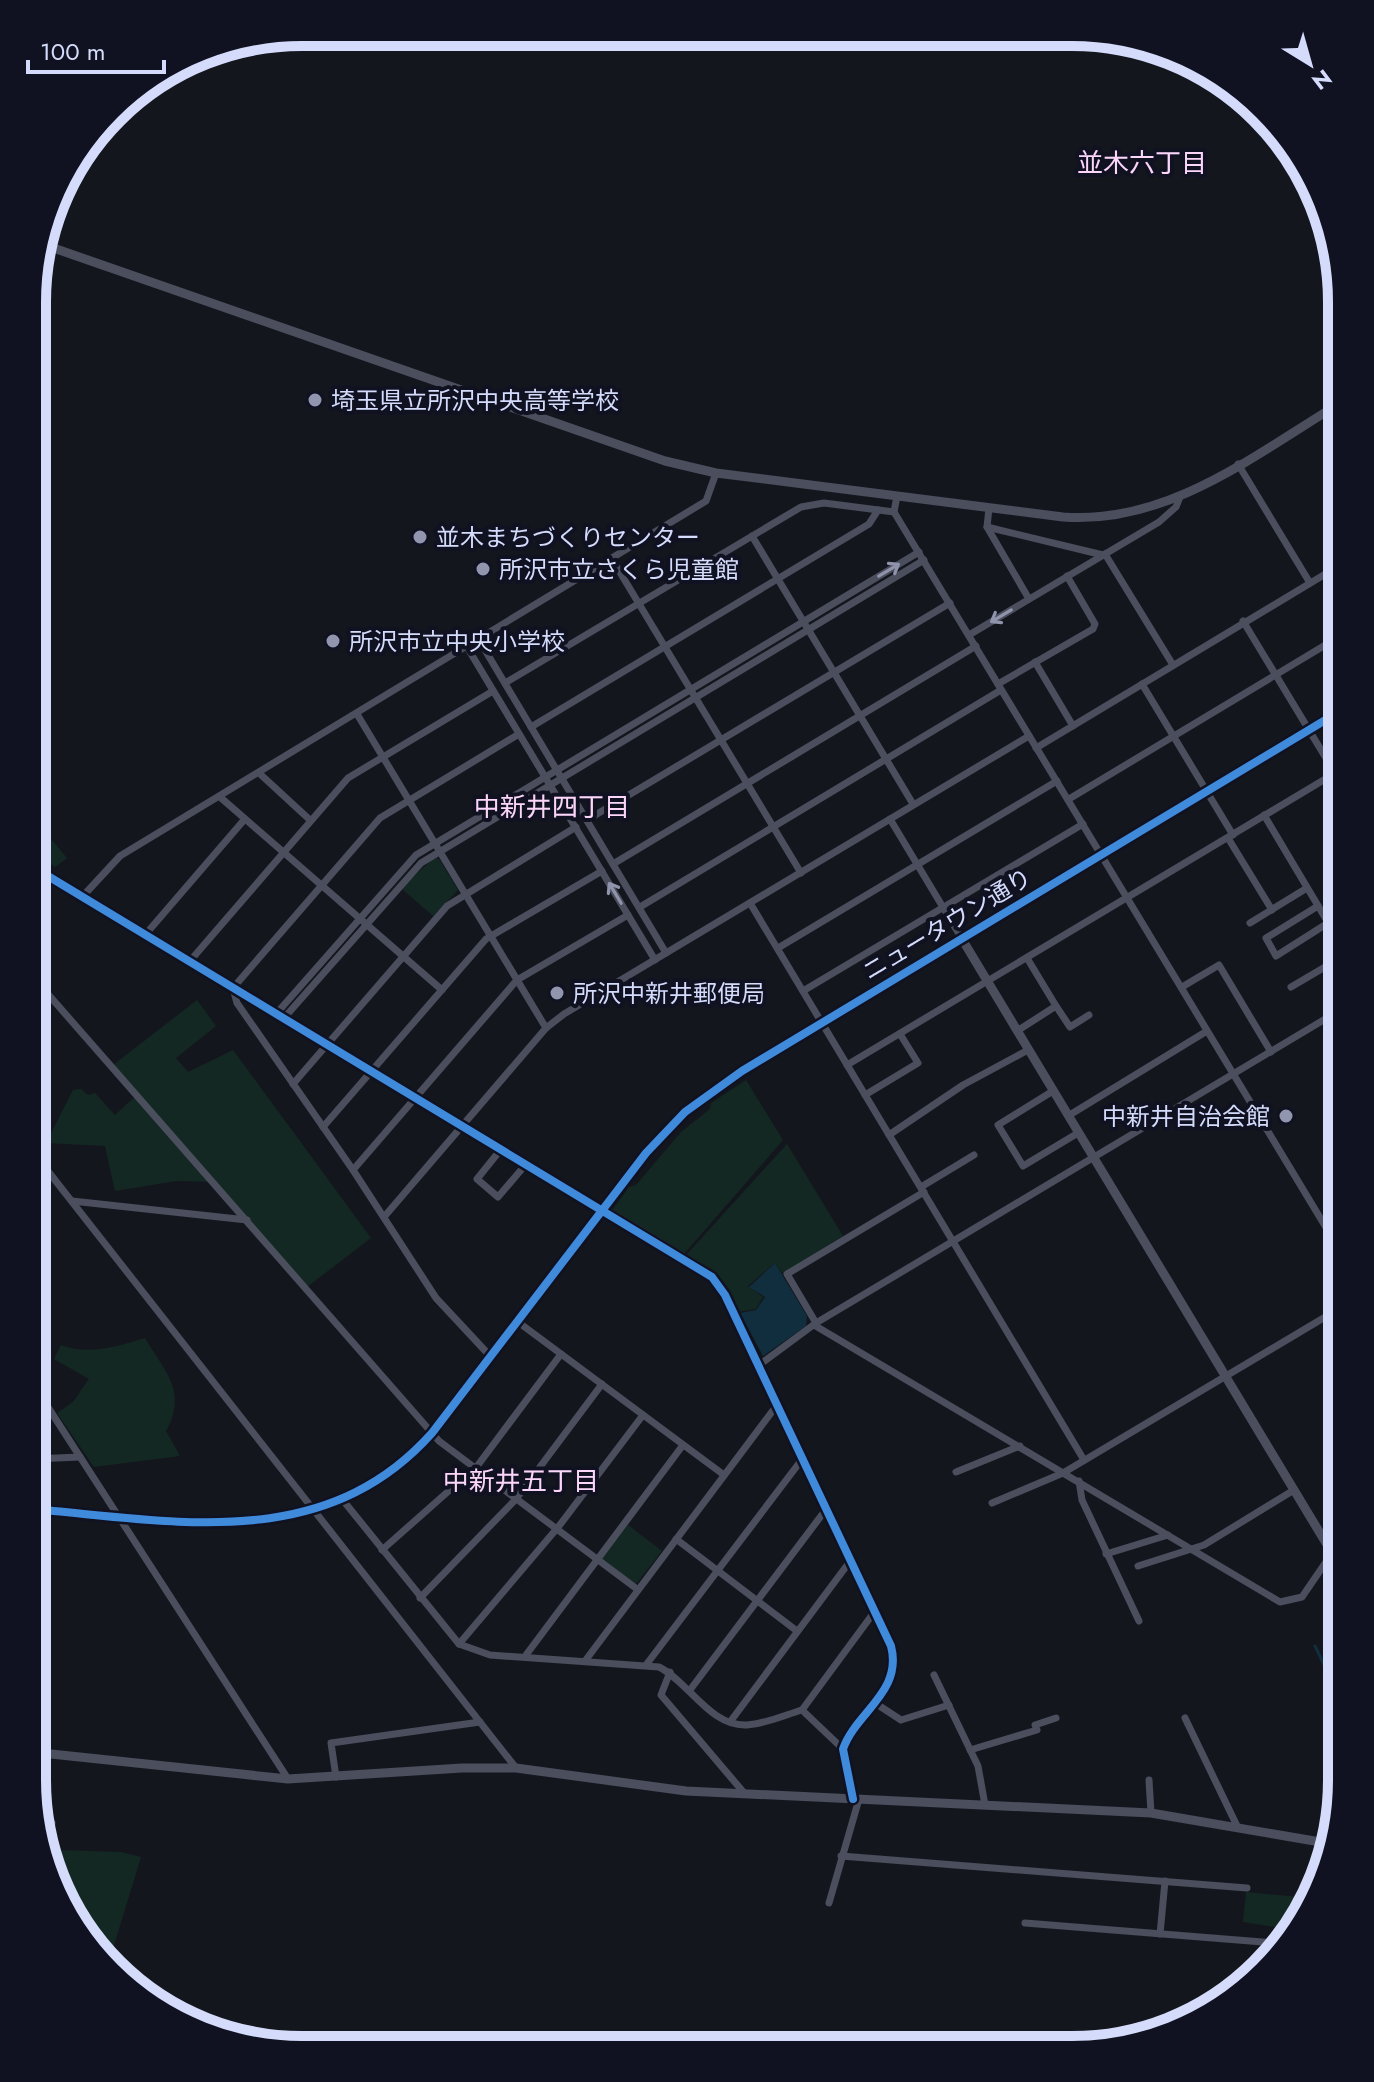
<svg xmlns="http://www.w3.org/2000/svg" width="1374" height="2082" font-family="Jost,'Noto Sans JP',sans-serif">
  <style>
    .green { fill: #132822 }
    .water { fill: #102e3d }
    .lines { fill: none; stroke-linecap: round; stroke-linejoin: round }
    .stream { stroke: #102e3d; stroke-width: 3 }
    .minor { stroke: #4a4e5d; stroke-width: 7 }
    .tertiary { stroke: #4a4e5d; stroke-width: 9 }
    .cycleway-casing { stroke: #101222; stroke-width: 13 }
    .cycleway { stroke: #408adc; stroke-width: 8 }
    .oneway { stroke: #8f94ac }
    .poi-dot { fill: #9196ae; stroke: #101222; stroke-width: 3 }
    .labels { text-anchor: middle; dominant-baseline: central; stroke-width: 8; stroke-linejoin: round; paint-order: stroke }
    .poi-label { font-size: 24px; fill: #d4dbfb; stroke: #101222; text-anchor: start }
    .street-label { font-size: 24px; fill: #d4dbfb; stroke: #101222 }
    .neighbourhood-label { font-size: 26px; fill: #fbd6f9; stroke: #101222 }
    .rim { fill: none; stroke: #d4dbfb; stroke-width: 10 }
  </style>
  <rect width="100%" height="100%" fill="#14161e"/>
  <g class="green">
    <path d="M42,828L67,858L55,867L33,853V834Z"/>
    <path d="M434,858L439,859L458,890L433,916L401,888Z"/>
    <path d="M197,1000L216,1026L176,1058L188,1072L233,1050L371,1238L307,1287L216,1182L177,1181L115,1191L105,1146L46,1143L73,1090L81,1089L88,1095L95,1093L115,1115L138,1094L113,1065Z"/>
    <path d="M746,1080L783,1140L684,1254L613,1209L629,1187L636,1185L681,1132L710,1109L711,1103Z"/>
    <path d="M787,1144L843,1236L782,1273L775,1263L748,1286L763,1297L756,1309L738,1312L723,1281L687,1254Z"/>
    <path d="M145,1338C165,1372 188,1392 166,1431L180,1456L94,1467L57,1413L73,1402L89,1379L54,1359L61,1345C89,1356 118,1346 145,1338Z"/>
    <path d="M628,1525L662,1551L636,1584L602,1559Z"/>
    <path d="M59,1850L121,1852L141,1857L111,1955L53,1883L49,1863Z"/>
    <path d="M1246,1892L1311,1898L1294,1930L1243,1922Z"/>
  </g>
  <path class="water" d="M775,1263L807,1316L806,1326L763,1356L740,1313L756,1310L765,1297L749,1287Z"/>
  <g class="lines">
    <g class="stream">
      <path d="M1335,1541L1341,1531"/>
      <path d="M1315,1646L1341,1700"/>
    </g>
    <g class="minor">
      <path d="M1238,464L1310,583"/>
      <path d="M897,496L894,512L1342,1254"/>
      <path d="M989,508L987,527L1103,555"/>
      <path d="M987,527L1029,599"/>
      <path d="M752,536L913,804"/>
      <path d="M1105,554L1173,665"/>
      <path d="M612,559L801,873"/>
      <path d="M1243,621L1335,773"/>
      <path d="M969,635L1159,522L1176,507L1180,497"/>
      <path d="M479,640L666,953"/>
      <path d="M467,647L655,960"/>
      <path d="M1035,662L1073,726"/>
      <path d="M505,683L801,507L824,503L894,512"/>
      <path d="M998,684L1093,629L1095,624L1067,576"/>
      <path d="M1142,684L1233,835"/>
      <path d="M357,714L546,1028"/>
      <path d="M531,727L869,524L878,510"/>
      <path d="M1036,748L1342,564"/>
      <path d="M259,773L310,820"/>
      <path d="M220,797L442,990"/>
      <path d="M1069,799L1342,635"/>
      <path d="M1264,815L1342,946"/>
      <path d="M890,819L962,939"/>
      <path d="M587,820L950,603"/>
      <path d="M1228,838L1272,910"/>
      <path d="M613,864L976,646"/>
      <path d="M33,867L602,1208"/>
      <path d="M33,887L52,878"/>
      <path d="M83,896L120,856L706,501L716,473"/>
      <path d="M750,903L1084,1460"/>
      <path d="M1318,906L1266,938L1276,956L1328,923"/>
      <path d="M640,907L1001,690"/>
      <path d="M1250,923L1307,888"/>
      <path d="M145,935L244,820"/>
      <path d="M778,948L1057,781"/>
      <path d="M1027,958L1056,1006"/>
      <path d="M190,961L348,778L493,691"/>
      <path d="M33,977L439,1441L637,1589"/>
      <path d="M1182,987L1219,965L1271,1052"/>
      <path d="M1291,987L1342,957"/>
      <path d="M803,991L1083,824"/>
      <path d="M276,1014L416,855L919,552"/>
      <path d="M284,1018L421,863L924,560"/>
      <path d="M1017,1031L1056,1006L1070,1027L1089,1015"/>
      <path d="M847,1065L1342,769"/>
      <path d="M293,1084L447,906L576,827"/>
      <path d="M1053,1091L998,1125L1023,1166L1078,1133"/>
      <path d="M865,1095L918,1063L900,1034"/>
      <path d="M1068,1116L1207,1031"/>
      <path d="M323,1127L486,939L602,871"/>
      <path d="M889,1135L963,1085L1028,1050"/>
      <path d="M502,1148L477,1179L498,1197L527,1163"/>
      <path d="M33,1152L516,1768"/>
      <path d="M353,1170L517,980L628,915"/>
      <path d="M921,1187L974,1155"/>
      <path d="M72,1201L247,1220"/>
      <path d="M384,1217L546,1028L564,1014L1029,736"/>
      <path d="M518,1322L724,1475"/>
      <path d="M816,1323L787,1274L924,1192"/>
      <path d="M814,1325L1280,1602L1302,1597L1341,1540"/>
      <path d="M491,1357L436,1298L353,1170L237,1003L233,988L380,818L519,734"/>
      <path d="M759,1365L816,1323L1342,1009"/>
      <path d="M33,1384L288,1779"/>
      <path d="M33,1408H48"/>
      <path d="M33,1459L80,1457"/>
      <path d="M956,1472L1020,1446"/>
      <path d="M1079,1481L1082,1500L1139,1621"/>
      <path d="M342,1499L459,1644L490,1655L659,1667C689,1682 710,1727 747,1725C765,1724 785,1715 802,1710L843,1749"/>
      <path d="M992,1503L1063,1473L1342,1307"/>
      <path d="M676,1539L797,1631"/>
      <path d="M382,1550L478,1465L561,1354"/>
      <path d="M1332,1553L1341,1569"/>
      <path d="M1106,1554L1168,1535"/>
      <path d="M1138,1566L1204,1545L1294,1490"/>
      <path d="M420,1598L516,1499L602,1384"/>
      <path d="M459,1644L559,1526L643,1415"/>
      <path d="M526,1655L683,1445"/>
      <path d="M585,1661L777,1405"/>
      <path d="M646,1665L803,1458"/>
      <path d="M670,1672L661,1695L745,1794"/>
      <path d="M934,1675L978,1766L985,1805"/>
      <path d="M690,1690L827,1508"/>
      <path d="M875,1703L901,1720L949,1705"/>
      <path d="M802,1710L875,1611"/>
      <path d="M1185,1718L1238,1828"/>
      <path d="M32,1720L49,1754"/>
      <path d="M730,1722L851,1560"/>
      <path d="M970,1750L1037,1730L1035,1725L1056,1718"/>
      <path d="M336,1777L331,1743L480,1722"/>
      <path d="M1149,1780L1151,1813"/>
      <path d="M46,1850L52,1823"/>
      <path d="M841,1856L1247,1888"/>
      <path d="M829,1903L859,1799"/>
      <path d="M1025,1923L1287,1944"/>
      <path d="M1160,1934L1165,1881"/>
    </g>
    <g class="tertiary">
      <path d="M42,244L665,461L716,473L1063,517C1168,525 1256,454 1342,402"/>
      <path d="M962,939L1332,1553"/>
      <path d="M602,1208L704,1270L721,1287L882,1624C913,1699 863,1693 843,1749L853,1799"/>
      <path d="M32,1509C175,1521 324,1554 432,1433L646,1153L685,1112L742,1071L1342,710"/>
      <path d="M32,1752L288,1779L462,1768H516L686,1791L1151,1813L1332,1844"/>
    </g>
    <defs>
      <g id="cycleway">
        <path d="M33,867L712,1277L725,1295L891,1646C903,1692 856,1712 843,1749L853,1799"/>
        <path d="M32,1509C175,1521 324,1554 432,1433L646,1153L685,1112L742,1071L1342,710"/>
      </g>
    </defs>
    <use href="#cycleway" class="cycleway-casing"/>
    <use href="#cycleway" class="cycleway"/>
  </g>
  <defs><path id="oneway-shaft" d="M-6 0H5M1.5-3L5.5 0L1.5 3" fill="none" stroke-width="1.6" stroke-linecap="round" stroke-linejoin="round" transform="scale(2)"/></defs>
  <g class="oneway">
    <use href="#oneway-shaft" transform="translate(889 570) rotate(-31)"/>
    <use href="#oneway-shaft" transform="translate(1001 616) rotate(149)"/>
    <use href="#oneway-shaft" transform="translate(615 893) rotate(-121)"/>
  </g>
  <g class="poi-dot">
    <circle cx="315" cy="400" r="8"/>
    <circle cx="420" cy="537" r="8"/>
    <circle cx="483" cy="569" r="8"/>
    <circle cx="333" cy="641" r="8"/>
    <circle cx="557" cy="993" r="8"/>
    <circle cx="1286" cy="1116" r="8"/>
  </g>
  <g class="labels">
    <g class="poi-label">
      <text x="331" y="400">埼玉県立所沢中央高等学校</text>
      <text x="436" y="537">並木まちづくりセンター</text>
      <text x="499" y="569">所沢市立さくら児童館</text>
      <text x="349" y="641">所沢市立中央小学校</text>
      <text x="573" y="993">所沢中新井郵便局</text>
      <text x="1270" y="1116" text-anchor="end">中新井自治会館</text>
    </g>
    <g class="street-label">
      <text transform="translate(947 924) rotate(-31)">ニュータウン通り</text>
    </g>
    <g class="neighbourhood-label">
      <text x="1142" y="163">並木六丁目</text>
      <text x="552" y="807">中新井四丁目</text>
      <text x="521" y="1481">中新井五丁目</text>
    </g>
  </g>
  <path d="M0 0H1374V2082H0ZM302 46H1072A256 256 0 0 1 1328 302V1780A256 256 0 0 1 1072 2036H302A256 256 0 0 1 46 1780V302A256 256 0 0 1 302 46Z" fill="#101222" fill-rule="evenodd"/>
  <path class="rim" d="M302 46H1072A256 256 0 0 1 1328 302V1780A256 256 0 0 1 1072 2036H302A256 256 0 0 1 46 1780V302A256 256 0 0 1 302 46Z"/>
  <g transform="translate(1310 64) rotate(143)" stroke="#101222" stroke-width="6" paint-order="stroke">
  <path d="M0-6L14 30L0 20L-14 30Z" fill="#d4dbfb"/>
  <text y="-12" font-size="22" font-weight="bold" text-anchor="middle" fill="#d4dbfb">N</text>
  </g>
  <path d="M28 60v12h136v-12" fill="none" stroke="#d4dbfb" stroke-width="4"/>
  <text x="40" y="60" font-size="24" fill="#d4dbfb" stroke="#101222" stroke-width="6" paint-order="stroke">100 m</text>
</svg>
